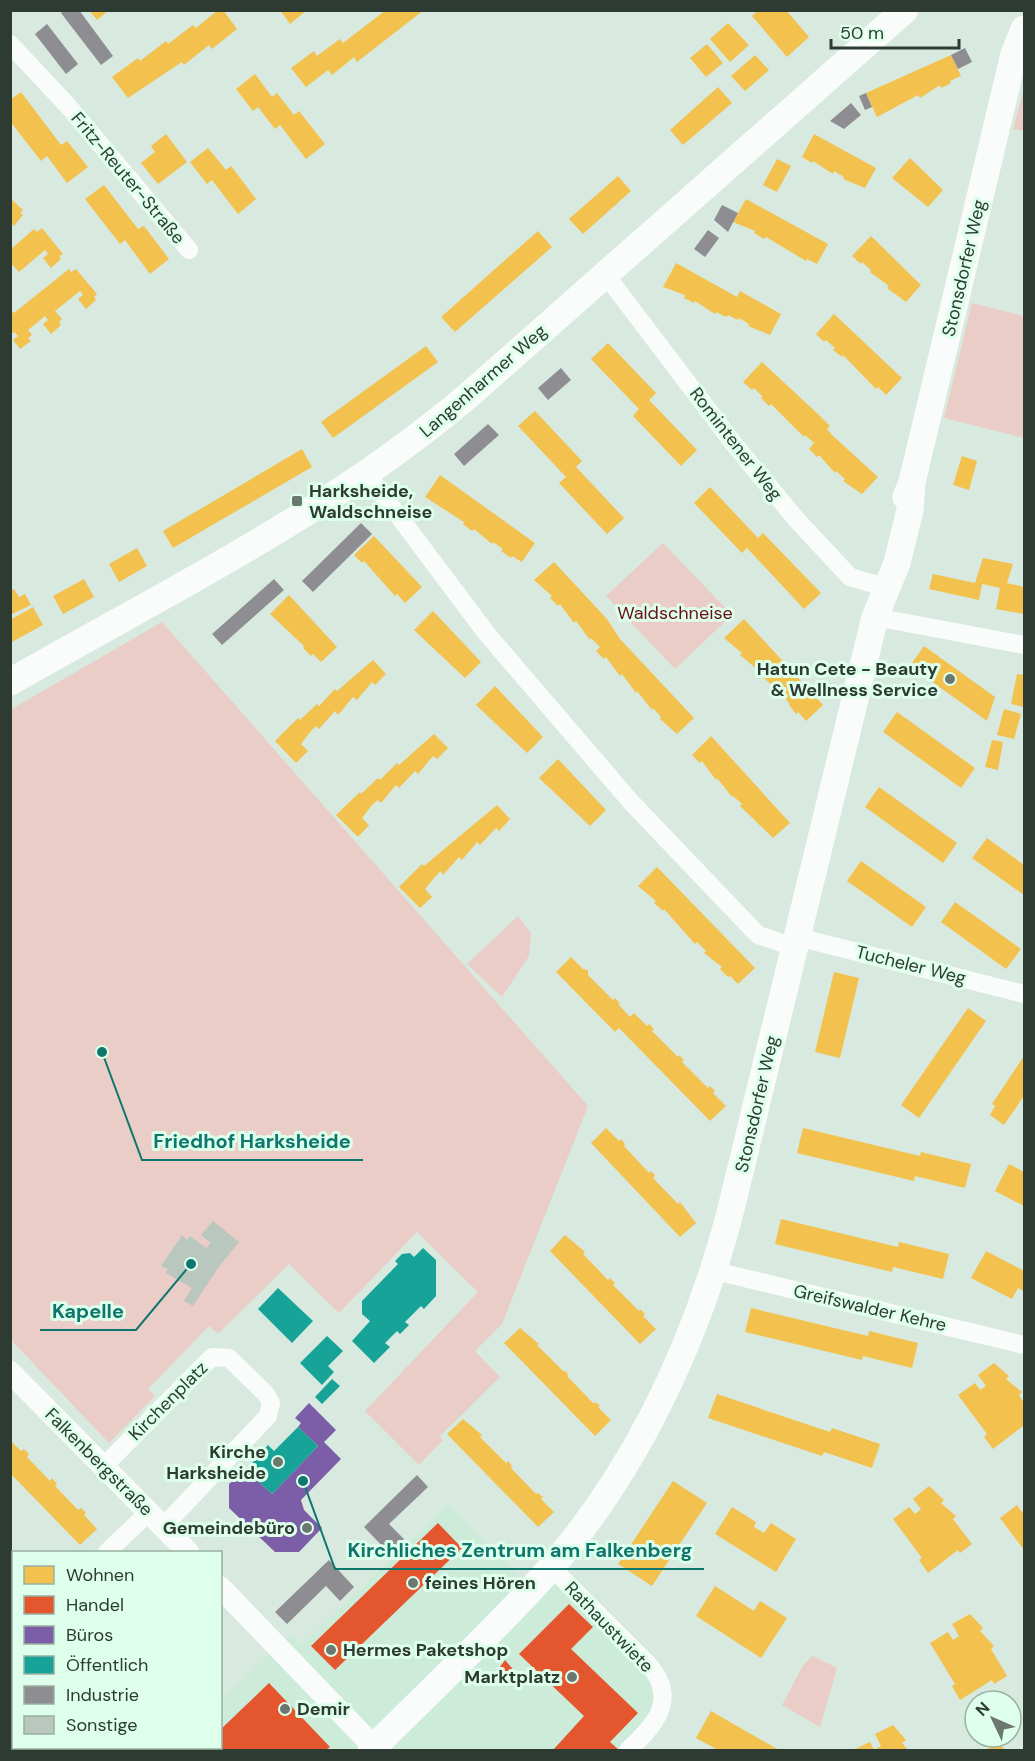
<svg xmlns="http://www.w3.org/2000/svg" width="1035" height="1761" font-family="'DM Sans',sans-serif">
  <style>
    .built { fill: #ccebd8 }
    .green { fill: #e9cdc6 }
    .homes { fill: #f2c14e }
    .shops { fill: #e4572e }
    .offices { fill: #7b5ea7 }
    .public { fill: #17a398 }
    .industry { fill: #8d8d92 }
    .building { fill: #b9c7bf }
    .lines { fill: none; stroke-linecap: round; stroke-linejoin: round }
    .minor { stroke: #f9fcfa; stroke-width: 18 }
    .tertiary { stroke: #f9fcfa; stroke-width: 22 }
    .secondary { stroke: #f9fcfa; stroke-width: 27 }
    .poi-dot { fill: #6a786f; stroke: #deffeb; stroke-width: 2 }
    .labels { text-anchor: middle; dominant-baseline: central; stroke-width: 6; stroke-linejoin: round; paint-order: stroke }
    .street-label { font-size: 18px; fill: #2e3b33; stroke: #deffeb }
    .poi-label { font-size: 18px; font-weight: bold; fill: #2e3b33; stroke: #deffeb; text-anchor: start }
    .park-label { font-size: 18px; fill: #690f17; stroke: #deffeb }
    .leader { fill: none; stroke: #0f766e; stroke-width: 2 }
    .callout-dot { fill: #0f766e; stroke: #deffeb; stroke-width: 2 }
    .callout-label { font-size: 20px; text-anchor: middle; font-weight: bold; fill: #0f766e; stroke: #deffeb; stroke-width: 6; stroke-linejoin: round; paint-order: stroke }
  </style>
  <rect width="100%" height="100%" fill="#d8eadf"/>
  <path class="built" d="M448,1504L533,1592L554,1572L651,1670L661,1694L626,1750H169L172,1748H220L221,1701L290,1634L302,1645Z"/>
  <g class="green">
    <path d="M1024,89V131L1013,129Z"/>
    <path d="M972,303L1024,316V438L944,418Z"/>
    <path d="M663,543L732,615L675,669L606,596Z"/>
    <path d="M162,622L588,1106L502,1324L475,1351L500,1377L440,1436L443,1440L419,1465L365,1411L478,1292L417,1232L339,1313L289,1264L218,1334L209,1326L148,1389L155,1396L109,1443L11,1340L10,710Z"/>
    <path d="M518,916L531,933L529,956L502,997L467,964Z"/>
    <path d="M813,1656L837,1668L820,1727L782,1705L804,1664Z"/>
  </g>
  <g class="homes">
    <path d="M89,10H109L97,20Z"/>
    <path d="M218,10H223L237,29L212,49L209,45L184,65L182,62L128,98L112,77L138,58L140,61L166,41L168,44L193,25L196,28Z"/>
    <path d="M280,10H307L290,24Z"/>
    <path d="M386,10H424L357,62L354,57L332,75L328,70L306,87L291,68L314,51L317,56L340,39L343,43Z"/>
    <path d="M758,10H786L809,37L787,57L752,16Z"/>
    <path d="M728,23L749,45L730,62L710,39Z"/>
    <path d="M707,44L723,63L706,77L690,58Z"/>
    <path d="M755,55L769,70L745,91L731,76Z"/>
    <path d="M951,55L961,76L950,81L951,83L941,88L940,85L920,98L918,95L877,117L866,93Z"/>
    <path d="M255,74L272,97L277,93L294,115L299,111L325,144L306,159L280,125L275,129L258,107L253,111L236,89Z"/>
    <path d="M718,87L732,103L683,145L670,130Z"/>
    <path d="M21,92L61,145L67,141L88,167L67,183L47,156L41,161L10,121V100Z"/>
    <path d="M166,134L187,162L158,184L141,163L155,152L151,146Z"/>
    <path d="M814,134L876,168L865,188L843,179L844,177L834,171L833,174L813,161L812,163L802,157Z"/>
    <path d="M208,148L226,170L231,166L256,199L238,214L212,180L207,184L190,162Z"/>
    <path d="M910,158L943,190L928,207L892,178Z"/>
    <path d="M777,159L791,166L777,192L763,185Z"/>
    <path d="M618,176L631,191L583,234L569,219Z"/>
    <path d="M104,185L138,229L144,226L169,259L150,274L125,240L120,244L85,199Z"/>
    <path d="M10,198L23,210L20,213L23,215L14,226L10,222Z"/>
    <path d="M746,199L828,244L817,264L807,259L806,261L766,237L764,239L754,233L755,231L733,222Z"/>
    <path d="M42,228L63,254L59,256L61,259L51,268L43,258L48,254L45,250L19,272L10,262V250L34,229L37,232Z"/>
    <path d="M538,231L552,247L455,332L441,317Z"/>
    <path d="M871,236L921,285L906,302L887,288L889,286L870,272L871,270L862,262L861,264L852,256Z"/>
    <path d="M676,263L737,297L740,291L781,314L770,335L748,326L749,324L739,318L738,320L728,315L726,317L716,312L715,314L695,301L694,303L684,298L685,295L663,287Z"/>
    <path d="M69,269L71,272L76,269L97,294L94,297L96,300L86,309L78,299L83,295L80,291L55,311L62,319L59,322L61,325L51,334L43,324L48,320L45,316L28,330L32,335L28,338L31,341L20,349L13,340L18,336L14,332L10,335V309L14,313Z"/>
    <path d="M834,314L902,378L886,395L878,387L876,389L843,355L842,357L833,350L835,348L826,340L824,342L816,334Z"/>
    <path d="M608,343L656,393L649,400L697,450L681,466L633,416L639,409L591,359Z"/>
    <path d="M426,346L438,362L333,438L321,422Z"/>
    <path d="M762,362L819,415L830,426L827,429L832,435L878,477L862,494L843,481L845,479L836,471L835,473L819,455L817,457L809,449L814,443L805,435L804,437L771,404L769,406L761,398L762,396L754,388L752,390L743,382Z"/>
    <path d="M535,411L582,461L576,467L624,518L607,534L559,483L566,477L518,426Z"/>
    <path d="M302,449L312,467L173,548L163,531Z"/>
    <path d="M962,456L977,461L969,490L953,485Z"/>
    <path d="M440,475L535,543L522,562L512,556L511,558L501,551L503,549L493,542L492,544L474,529L472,531L463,524L464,522L425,497Z"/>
    <path d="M710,487L758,538L763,533L821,593L804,609L747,548L742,553L694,503Z"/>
    <path d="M374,536L422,587L405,603L397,594L395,596L364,561L362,563L354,555Z"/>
    <path d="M137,548L147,566L119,582L109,564Z"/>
    <path d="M983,558L1013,564L1007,583L1024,587V614L996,609L1000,588L982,584L979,600L929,589L933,574L975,583Z"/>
    <path d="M554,562L607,619L620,639L694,718L677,734L660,719L661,717L653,708L652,710L637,691L636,693L622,674L620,676L606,657L604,659L596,651L600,647L591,638L590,640L576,621L574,623L560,604L558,606L550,598L552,596L534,580Z"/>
    <path d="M84,579L94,597L63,614L53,596Z"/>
    <path d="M14,589L19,597L25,594L31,605L10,615V591Z"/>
    <path d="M289,595L337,647L321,662L313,654L311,656L303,648L304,646L270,614Z"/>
    <path d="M33,607L43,625L10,643V620Z"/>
    <path d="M433,611L481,662L465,678L414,630Z"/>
    <path d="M744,619L823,705L806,721L798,712L796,714L789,705L790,704L782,695L780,697L773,689L774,687L756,671L758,670L740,655L742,653L724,638Z"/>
    <path d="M924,646L995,697L987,721L910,666Z"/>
    <path d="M373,660L386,674L375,685L372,682L357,700L353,697L338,715L335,711L319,729L316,726L311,731L301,744L308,751L296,763L275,741L298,718L300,720L317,704L319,706L335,689L337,691Z"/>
    <path d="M1017,674L1024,675V707L1011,704Z"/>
    <path d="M495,686L543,737L527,753L476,705Z"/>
    <path d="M1004,709L1021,714L1014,739L997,735Z"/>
    <path d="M897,712L975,768L961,788L883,732Z"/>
    <path d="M434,734L448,748L437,759L433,756L418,774L415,771L399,788L396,785L381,803L378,800L372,805L362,818L369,825L358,837L336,815L360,792L361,794L378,778L380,780L397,763L399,765Z"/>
    <path d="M711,736L790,823L773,838L740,806L742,804L733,796L732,797L717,778L716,780L702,761L700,763L692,755Z"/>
    <path d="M992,740L1003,742L998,770L985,767Z"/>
    <path d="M558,759L606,810L590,826L539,778Z"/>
    <path d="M879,787L957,843L943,863L865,807Z"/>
    <path d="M497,805L510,819L499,831L496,828L480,845L477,842L462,860L459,857L443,875L440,871L425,889L432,897L420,908L399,887L422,864L424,866Z"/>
    <path d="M987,838L1024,865V895L972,858Z"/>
    <path d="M861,861L926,907L912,927L847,881Z"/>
    <path d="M657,867L755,968L738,984L730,976L728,977L720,969L722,967L704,953L706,951L697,942L695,944L664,909L663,911L654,903L656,901L638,886Z"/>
    <path d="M955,902L1021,949L1006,969L941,922Z"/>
    <path d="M571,957L583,969L588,970V975L613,1000L615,998L620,1003L618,1004L630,1017L634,1013L647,1026L649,1024L654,1029L652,1031L678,1057L679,1055L684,1060L682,1062L708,1088L710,1086L715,1091L713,1093L726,1106L710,1121L619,1028L615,1032L556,972Z"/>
    <path d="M834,972L859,978L840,1058L815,1052Z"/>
    <path d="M968,1008L986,1021L919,1118L901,1105Z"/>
    <path d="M1024,1056V1096L1004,1125L990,1115L995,1106L992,1104Z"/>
    <path d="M606,1128L619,1141L621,1139L625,1144L624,1146L649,1173L650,1171L653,1173L655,1176L653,1178L678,1204L680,1202L696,1223L680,1237L591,1143Z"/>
    <path d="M803,1128L920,1156L921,1152L971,1164L965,1188L915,1176L914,1181L797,1153Z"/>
    <path d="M1009,1164L1024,1172V1206L995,1191Z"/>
    <path d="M781,1219L898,1247L899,1242L949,1254L943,1279L893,1267L892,1272L775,1244Z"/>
    <path d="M565,1235L585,1252L583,1254L608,1280L610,1278L615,1283L613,1285L639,1311L640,1309L645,1314L643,1316L656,1329L640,1344L550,1251Z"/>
    <path d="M986,1251L1024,1271V1291L1018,1288L1012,1299L971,1278Z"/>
    <path d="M751,1308L868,1336L869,1331L918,1343L912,1368L863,1356L862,1360L745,1332Z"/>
    <path d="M520,1328L539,1344L537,1345L563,1371L567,1372L568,1377L593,1403H597L600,1406L598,1407L611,1420L595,1436L504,1343Z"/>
    <path d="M994,1363L1009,1376L1006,1379L1022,1392L1019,1395L1024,1403V1428L1023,1426L993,1449L984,1437L987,1434L958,1395L975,1383L980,1390L986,1386L978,1375Z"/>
    <path d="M717,1394L830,1432L832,1428L880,1444L872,1468L824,1452L822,1456L708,1418Z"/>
    <path d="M463,1419L482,1435L480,1437L506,1463L508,1461L512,1466L511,1468L536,1494L538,1493L543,1497L541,1499L554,1512L538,1527L447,1434Z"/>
    <path d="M10,1440L21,1451L24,1449L29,1454L27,1457L50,1481L52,1478L57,1484L55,1486L78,1510L81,1508L86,1513L84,1515L97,1529L80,1545L10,1473Z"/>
    <path d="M673,1481L707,1503L652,1586L618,1564Z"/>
    <path d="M929,1486L944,1500L941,1503L956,1516L953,1519L972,1544L960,1553L958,1550L928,1573L919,1560L922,1558L893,1519L909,1507L915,1514L921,1509L913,1499Z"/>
    <path d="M1017,1505L1022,1512L1024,1511V1550L1000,1518Z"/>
    <path d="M732,1507L756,1522L754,1527L764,1533L771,1523L796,1539L776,1572L715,1534Z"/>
    <path d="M10,1585L14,1588V1610L10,1612Z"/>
    <path d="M715,1586L754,1611L760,1601L787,1618L761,1658L696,1616Z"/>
    <path d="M970,1614L983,1628L980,1631L994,1646L991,1649L1007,1676L994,1684L992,1680L960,1700L952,1686L955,1684L930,1643L948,1632L953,1640L959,1636L952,1624Z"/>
    <path d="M14,1680V1715L10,1717V1683Z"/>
    <path d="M711,1711L730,1722L779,1750H718L696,1738Z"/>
    <path d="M893,1725L906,1740L902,1743L908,1750H853L870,1742L874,1750L881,1746L875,1734Z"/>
    <path d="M999,1743L1005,1750H985Z"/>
  </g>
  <g class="shops">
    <path d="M438,1523L462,1548L335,1670L311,1646Z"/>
    <path d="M569,1604L593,1627L571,1649L638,1713L610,1742L619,1750H553L584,1716L519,1654Z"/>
    <path d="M505,1660L517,1674L508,1682L497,1671Z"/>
    <path d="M269,1683L330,1747L326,1750H199L202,1748H220V1730Z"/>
  </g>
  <path class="offices" d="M309,1403L336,1430L324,1442L341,1459L301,1500L304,1510L322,1528L299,1552H275L229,1508V1484L246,1470L272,1494L318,1446L298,1427L301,1423L295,1418Z"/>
  <g class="public">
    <path d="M423,1248L436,1260V1296L424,1309L421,1306L405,1322L409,1325L400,1334L397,1331L385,1343L390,1347L374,1363L352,1341L370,1321L362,1314V1301L398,1264L395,1261L402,1254L410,1253L414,1257Z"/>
    <path d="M278,1288L313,1321L292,1343L258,1309Z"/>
    <path d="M327,1336L343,1351L328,1366L334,1372L322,1385L300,1363Z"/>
    <path d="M332,1379L340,1386L322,1404L315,1397Z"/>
    <path d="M298,1427L318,1446L272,1494L246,1470L268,1445L274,1451Z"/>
  </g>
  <g class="industry">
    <path d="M65,10H79L113,56L101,65L61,13Z"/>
    <path d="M47,24L78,64L66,74L35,34Z"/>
    <path d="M965,48L972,62L958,69L951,55Z"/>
    <path d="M866,93L872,107L865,110L859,96Z"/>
    <path d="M851,103L861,115L844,129L830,121Z"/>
    <path d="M722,205L738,213L728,232L714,220Z"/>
    <path d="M708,230L719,238L705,257L694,249Z"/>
    <path d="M561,368L571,380L548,400L538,388Z"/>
    <path d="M488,424L499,435L464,466L454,454Z"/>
    <path d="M361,523L372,534L313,592L302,581Z"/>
    <path d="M274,579L284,590L222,645L212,634Z"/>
    <path d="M417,1475L428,1487L389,1524L404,1539L389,1553L364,1527Z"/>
    <path d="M329,1560L354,1587L340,1601L326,1586L287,1624L275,1612Z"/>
  </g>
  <path class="building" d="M213,1221L239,1242L218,1268L193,1306L184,1301L192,1288L166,1273L168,1269L161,1266L182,1235L187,1240L190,1236L206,1248L211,1243L201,1235Z"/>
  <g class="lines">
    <g class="minor">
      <path d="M10,44L69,107L189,250"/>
      <path d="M605,274L734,444L796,519L850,577L888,588"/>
      <path d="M367,474L487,634L631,802L758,935L794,947"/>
      <path d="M875,617L1024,645"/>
      <path d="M797,937L1024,994"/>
      <path d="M715,1271L1024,1345"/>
      <path d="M103,1467L212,1357L229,1358L266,1394L271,1403L268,1416L163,1527"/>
      <path d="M107,1552L149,1512"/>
      <path d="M550,1566L649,1665C679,1700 654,1726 628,1750"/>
      <path d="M10,1646L14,1643"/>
    </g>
    <g class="tertiary">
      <path d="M10,1372L188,1552"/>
      <path d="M220,1587L374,1747"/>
    </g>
    <g class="secondary">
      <path d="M906,497L912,482L1014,54L1024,29"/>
      <path d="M10,682C167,592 332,512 470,394L905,10"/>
      <path d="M371,1750C422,1699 475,1649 525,1596C626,1491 691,1357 729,1217L875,617L897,563L910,510L912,482"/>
    </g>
  </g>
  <g class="poi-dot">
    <rect x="291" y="495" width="12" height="12" rx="3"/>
    <circle cx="950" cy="679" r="6"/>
    <circle cx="278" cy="1462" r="6"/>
    <circle cx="307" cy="1528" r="6"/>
    <circle cx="413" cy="1583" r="6"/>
    <circle cx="331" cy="1650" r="6"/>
    <circle cx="572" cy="1677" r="6"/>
    <circle cx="285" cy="1709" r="6"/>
  </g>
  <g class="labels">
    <g class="street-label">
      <text transform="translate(128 178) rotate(50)">Fritz-Reuter-Straße</text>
      <text transform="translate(964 268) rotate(-77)">Stonsdorfer Weg</text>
      <text transform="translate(483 381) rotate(-41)">Langenharmer Weg</text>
      <text transform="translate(736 444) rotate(52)">Romintener Weg</text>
      <text transform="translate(911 965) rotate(14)">Tucheler Weg</text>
      <text transform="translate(757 1104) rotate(-77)">Stonsdorfer Weg</text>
      <text transform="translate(870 1308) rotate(13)">Greifswalder Kehre</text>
      <text transform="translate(168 1401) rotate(-45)">Kirchenplatz</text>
      <text transform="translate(99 1462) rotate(45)">Falkenbergstraße</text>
      <text transform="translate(609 1627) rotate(46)">Rathaustwiete</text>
    </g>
    <g class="poi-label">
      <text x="309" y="491">Harksheide,<tspan x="309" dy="21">Waldschneise</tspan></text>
      <text x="938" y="669" text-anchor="end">Hatun Cete - Beauty<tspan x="938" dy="21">&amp; Wellness Service</tspan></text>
      <text x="266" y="1452" text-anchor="end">Kirche<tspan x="266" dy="21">Harksheide</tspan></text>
      <text x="295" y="1528" text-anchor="end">Gemeindebüro</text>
      <text x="425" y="1583">feines Hören</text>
      <text x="343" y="1650">Hermes Paketshop</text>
      <text x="560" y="1677" text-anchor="end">Marktplatz</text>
      <text x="297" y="1709">Demir</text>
    </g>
    <g class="park-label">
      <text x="675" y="613">Waldschneise</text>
    </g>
  </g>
  <path class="leader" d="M102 1052L142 1160H363M191 1264L136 1330H40M303 1481L335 1569H704"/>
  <g class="callout-dot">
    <circle cx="102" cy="1052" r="6"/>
    <circle cx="191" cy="1264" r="6"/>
    <circle cx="303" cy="1481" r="6"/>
  </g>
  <g class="callout-label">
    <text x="252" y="1148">Friedhof Harksheide</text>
    <text x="88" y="1318">Kapelle</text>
    <text x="520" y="1557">Kirchliches Zentrum am Falkenberg</text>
  </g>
  <rect width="1035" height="1761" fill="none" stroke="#2e3b33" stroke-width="24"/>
  <rect x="12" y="1551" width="210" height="198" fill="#deffeb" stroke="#98b1a1" stroke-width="1.5"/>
  <rect x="24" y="1566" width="30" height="18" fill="#f2c14e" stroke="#98b1a1" stroke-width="1.5"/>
  <text x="66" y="1581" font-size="18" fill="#2e3b33">Wohnen</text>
  <rect x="24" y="1596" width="30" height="18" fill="#e4572e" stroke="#98b1a1" stroke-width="1.5"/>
  <text x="66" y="1611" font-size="18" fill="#2e3b33">Handel</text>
  <rect x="24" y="1626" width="30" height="18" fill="#7b5ea7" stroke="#98b1a1" stroke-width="1.5"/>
  <text x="66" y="1641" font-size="18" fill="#2e3b33">Büros</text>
  <rect x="24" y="1656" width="30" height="18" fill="#17a398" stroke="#98b1a1" stroke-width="1.5"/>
  <text x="66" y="1671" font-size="18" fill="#2e3b33">Öffentlich</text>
  <rect x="24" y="1686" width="30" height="18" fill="#8d8d92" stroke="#98b1a1" stroke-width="1.5"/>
  <text x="66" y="1701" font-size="18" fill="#2e3b33">Industrie</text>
  <rect x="24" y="1716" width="30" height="18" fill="#b9c7bf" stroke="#98b1a1" stroke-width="1.5"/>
  <text x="66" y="1731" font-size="18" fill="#2e3b33">Sonstige</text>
  <g transform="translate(993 1719) rotate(314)"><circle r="28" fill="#deffeb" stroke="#98b1a1" stroke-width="1.5"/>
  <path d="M0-4.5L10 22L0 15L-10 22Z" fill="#6a786f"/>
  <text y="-9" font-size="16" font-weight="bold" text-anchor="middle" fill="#2e3b33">N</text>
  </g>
  <path d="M831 39v9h128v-9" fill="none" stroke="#2e3b33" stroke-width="3"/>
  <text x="840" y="39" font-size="18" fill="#2e3b33" stroke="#deffeb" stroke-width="4.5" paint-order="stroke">50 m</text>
</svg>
